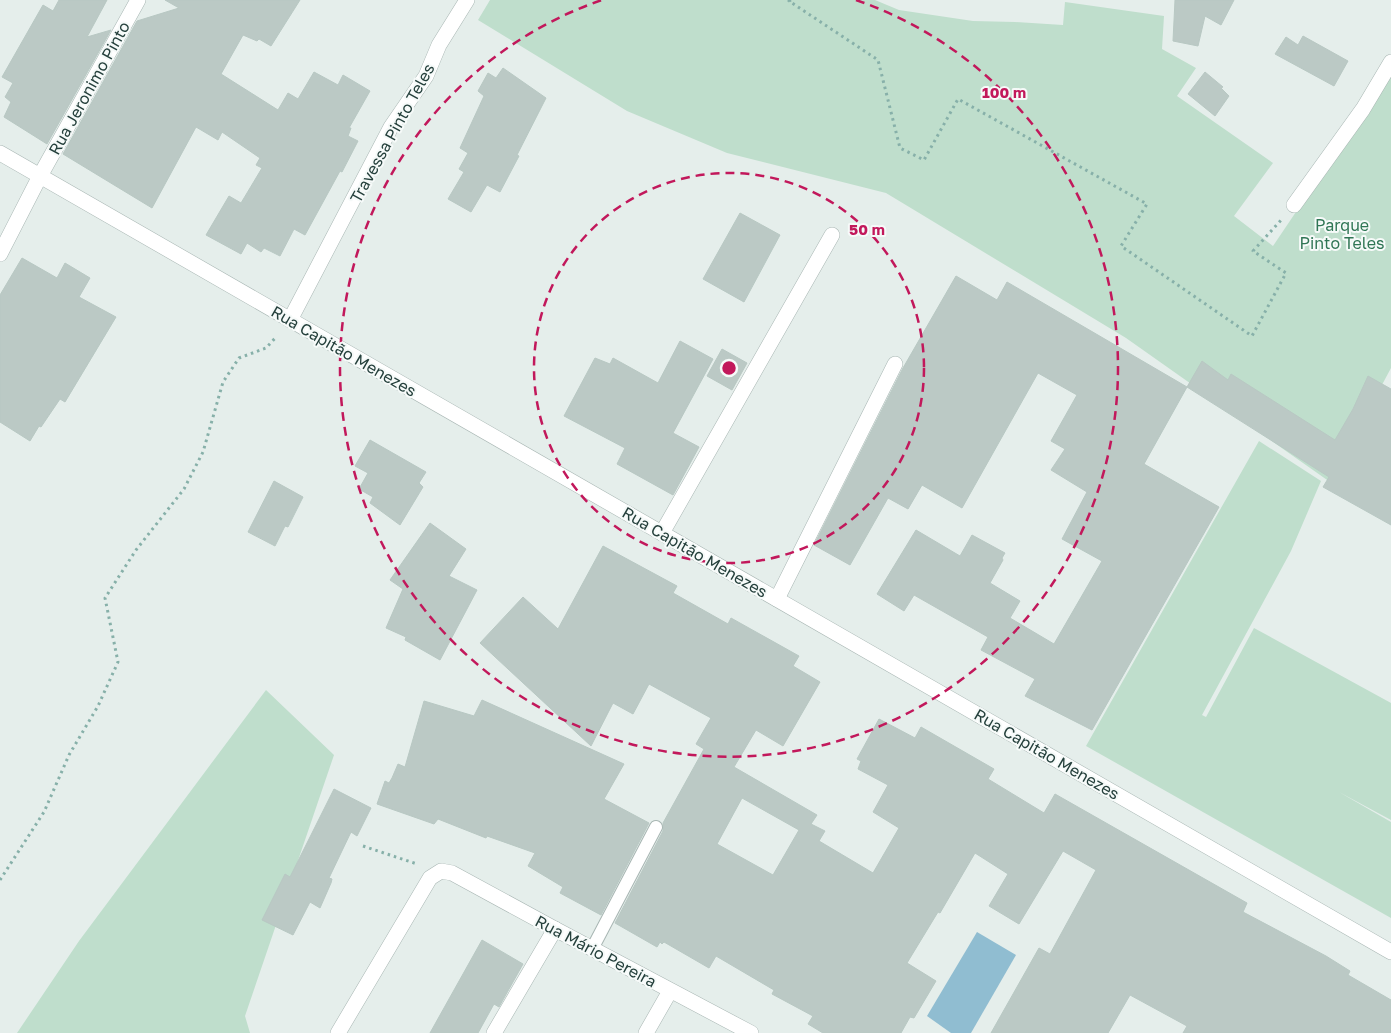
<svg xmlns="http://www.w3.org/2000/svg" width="1391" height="1033" font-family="'Golos Text',sans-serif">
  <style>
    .green { fill: #bfdecc }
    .water { fill: #90bdd1 }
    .building { fill: #bbc9c5; stroke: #b8c8c3; fill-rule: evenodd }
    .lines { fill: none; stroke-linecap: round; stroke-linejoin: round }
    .service-casing { stroke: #a8b6b3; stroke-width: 14 }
    .minor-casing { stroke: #a8b6b3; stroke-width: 16 }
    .tertiary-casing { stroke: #a8b6b3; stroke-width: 16 }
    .path { stroke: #87b0a9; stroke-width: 3; stroke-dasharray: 2.5 4; stroke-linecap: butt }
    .service { stroke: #fff; stroke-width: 12 }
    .minor { stroke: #fff; stroke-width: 15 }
    .tertiary { stroke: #fff; stroke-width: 15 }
    .ring { fill: none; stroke: #c2185b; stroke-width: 2.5; stroke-dasharray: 9 6 }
    .labels { text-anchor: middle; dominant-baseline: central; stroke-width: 4; stroke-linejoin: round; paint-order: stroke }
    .street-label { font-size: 16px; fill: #25403c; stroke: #f6faf9 }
    .park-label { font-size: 16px; fill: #307655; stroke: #f6faf9 }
    .centre { fill: #c2185b; stroke: #f6faf9; stroke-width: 2.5 }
    .ring-label { font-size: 15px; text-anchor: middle; font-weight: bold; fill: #c2185b; stroke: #f6faf9; stroke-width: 4; stroke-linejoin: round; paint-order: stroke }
  </style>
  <rect width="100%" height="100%" fill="#e5eeeb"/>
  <g class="green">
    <path d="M490,0H875L899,10L973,21L1015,22L1063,25L1065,2L1164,16L1162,49L1196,68L1177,96L1273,163L1234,216L1273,246L1391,71V368L1330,482L1126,338L886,193L727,153L627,111L478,20Z"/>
    <path d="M1259,441L1321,481L1291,551L1202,715L1206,717L1254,628L1391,703V820L1339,792L1391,822V918L1086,746Z"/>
    <path d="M266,690L334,755L245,1016L250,1033H17L79,941Z"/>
  </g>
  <path class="water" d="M977,932L1016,955L971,1033H951L927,1016Z"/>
  <g class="building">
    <path d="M59,0H107L87,37L111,30L47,144L4,117L11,102L5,97L13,83L2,77L43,5L53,11Z"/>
    <path d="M165,0H300L271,46L259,39L257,41L243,35L221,74L278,110L288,93L298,99L314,72L338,85L343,75L370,91L349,128H351L348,136L358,141L342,172L340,171L305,235L294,229L280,256L264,248L261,252L247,243L241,254L206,235L229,196L241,203L262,168L256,165L260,158L222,132L218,140L196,127L152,208L63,154L137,21L179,8Z"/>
    <path d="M1175,0H1234L1221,25L1205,16L1198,46L1173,41Z"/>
    <path d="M1303,36L1348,61L1334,86L1275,54L1286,37L1298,45Z"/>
    <path d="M503,68L546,98L517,155L519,156L500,192L487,185L471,212L448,199L464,172L459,169L468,153L460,148L484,96L478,91L488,73L496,78Z"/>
    <path d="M1205,72L1223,87L1221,88L1229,96L1215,116L1188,94Z"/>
    <path d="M740,213L780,235L744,302L703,279Z"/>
    <path d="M22,258L57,278L65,263L90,278L79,297L116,317L65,402L60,399L41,427L39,426L30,441L0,422V295Z"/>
    <path d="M956,276L997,300L1007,282L1187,387L1144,464L1219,507L1092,730L1025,696L1035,679L981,650L988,637L914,595L904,611L877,594L916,530L960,556L972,535L1005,553L1002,558L1003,560L990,583L1020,601L1010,618L1054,644L1102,561L1062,539L1087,492L1051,470L1065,449L1051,441L1077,395L1038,373L962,508L922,485L908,509L888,498L850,565L814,545L903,368Z"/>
    <path d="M680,341L713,359L673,433L699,447L673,495L617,464L625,448L564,416L595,358L610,364L613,358L658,383Z"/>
    <path d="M722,349L747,363L732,390L707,376Z"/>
    <path d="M1202,361L1228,380L1231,374L1335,440L1353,409L1368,376L1391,389V525L1323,487L1329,477L1187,387Z"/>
    <path d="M370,440L426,472L419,483L423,487L400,525L370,503L373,497L359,489L368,473L355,466Z"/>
    <path d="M274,481L303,497L288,527L285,526L275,546L248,532Z"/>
    <path d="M430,523L466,549L449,576L477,590L440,660L405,640L406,637L386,628L403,589L390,580Z"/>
    <path d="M603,546L677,586L673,593L728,624L731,618L799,656L793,666L820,682L783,746L756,730L734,767L817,815L811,824L825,831L819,841L873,873L899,828L873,812L888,785L858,769L861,761L857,759L879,719L915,738L921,727L994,769L988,779L1044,813L1055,794L1247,903L1243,912L1326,956L1350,971L1348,975L1391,1000V1033H1183L1187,1026L1130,995L1108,1033H991L1039,948L1050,954L1096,870L1063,851L1019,924L989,906L1008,874L975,853L940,913L938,912L907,963L936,981L914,1018L910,1017L901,1033H823L808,1024L813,1016L772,994L774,990L716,956L709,968L664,942L662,944L660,942L657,947L615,923L663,831V823L704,749L696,744L711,718L649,684L633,714L613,703L591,746L480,643L523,597L558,629ZM742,798L799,830L773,875L717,844Z"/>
    <path d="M482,700L624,764L604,799L649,823L601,915L560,893L563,887L528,866L535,853L487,836L486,838L438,819L434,824L377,804L385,781L389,783L392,778L398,764L405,767L424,701L474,716Z"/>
    <path d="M334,789L371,808L357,836L351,832L329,878L332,879L331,883L320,908L310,902L293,935L262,920L285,874L290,877Z"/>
    <path d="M482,940L523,964L499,1007L494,1004L478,1033H430Z"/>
  </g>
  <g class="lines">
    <defs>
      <path id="service" d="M592,949L656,827"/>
      <g id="minor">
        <path d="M1294,205L1363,109L1391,62"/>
        <path d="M0,254L40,176L138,0"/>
        <path d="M290,320L391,127L426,76L439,45L467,0"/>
        <path d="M662,533L832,235"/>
        <path d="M777,599L895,364"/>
        <path d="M338,1033L430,878L441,871L452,873L555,929L751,1033"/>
        <path d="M494,1033L555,929"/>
        <path d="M646,1033L670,991"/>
      </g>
      <path id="tertiary" d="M0,153L1391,952"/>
    </defs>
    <use href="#service" class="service-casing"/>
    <use href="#minor" class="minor-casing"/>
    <use href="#tertiary" class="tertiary-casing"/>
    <g class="path">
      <path d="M791,0L789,1L878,60L900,148L924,160L958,99L1147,204L1121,246L1252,336L1286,273L1253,251L1282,219"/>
      <path d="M363,846L417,864"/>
      <path d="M0,880L44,812L69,755L98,706L118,662L105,598L136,550L184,489L203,452L223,382L239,358L266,348L277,336"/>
    </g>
    <use href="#service" class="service"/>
    <use href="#minor" class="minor"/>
    <use href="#tertiary" class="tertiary"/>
  </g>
  <g class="ring">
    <circle cx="729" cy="368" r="195"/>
    <path d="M856 0A389 389 0 1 1 602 0"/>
  </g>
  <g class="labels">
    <g class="street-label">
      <text transform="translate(89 88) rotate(-61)">Rua Jeronimo Pinto</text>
      <text transform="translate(392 133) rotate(-61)">Travessa Pinto Teles</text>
      <text transform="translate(344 351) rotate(30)">Rua Capitão Menezes</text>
      <text transform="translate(695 552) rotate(30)">Rua Capitão Menezes</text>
      <text transform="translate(1047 754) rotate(30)">Rua Capitão Menezes</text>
      <text transform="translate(596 951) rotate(28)">Rua Mário Pereira</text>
    </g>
    <g class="park-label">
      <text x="1342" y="225">Parque<tspan x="1342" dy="18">Pinto Teles</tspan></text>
    </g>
  </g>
  <circle cx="729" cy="368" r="8" class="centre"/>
  <g class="ring-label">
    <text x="1004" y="98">100 m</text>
    <text x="867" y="235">50 m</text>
  </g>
</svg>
